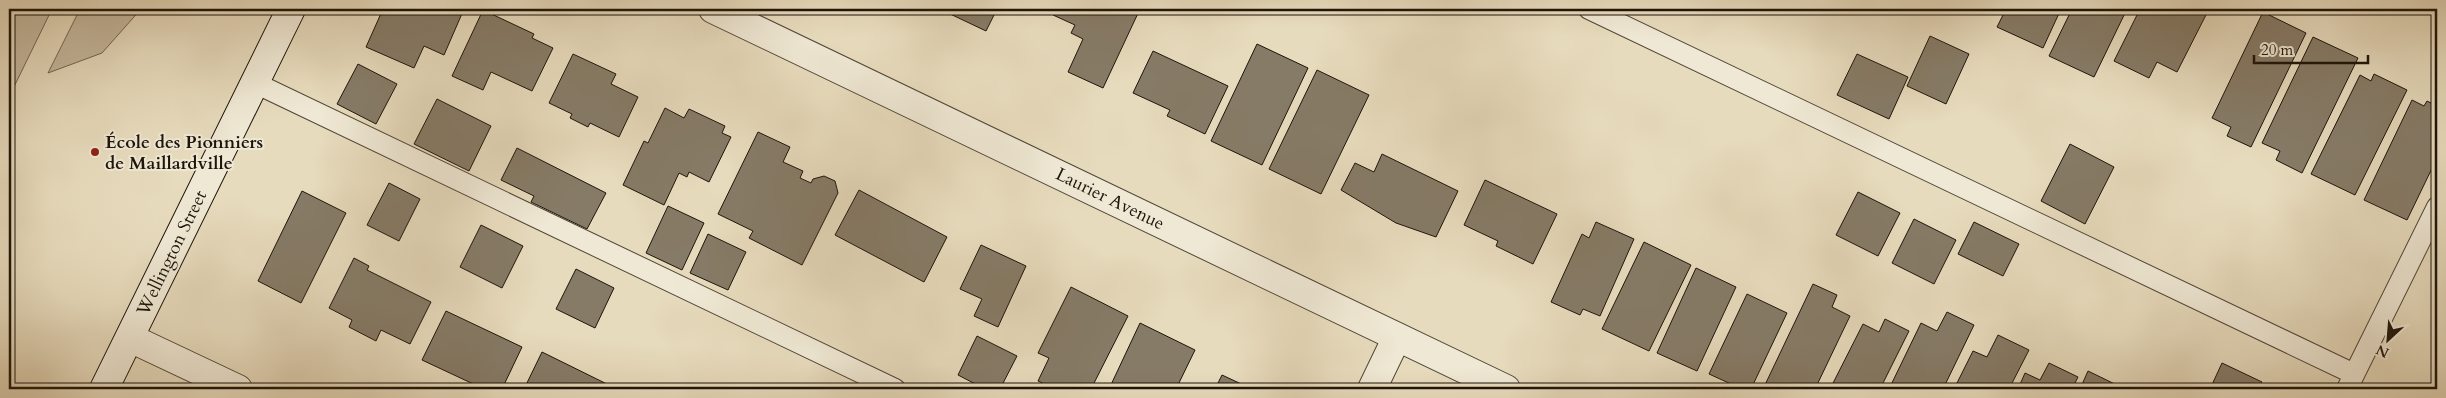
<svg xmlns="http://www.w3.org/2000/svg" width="2446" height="398" font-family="Cardo,serif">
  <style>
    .green { fill: #c5b99f; stroke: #716654 }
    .building { fill: #867b67; stroke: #1d140a }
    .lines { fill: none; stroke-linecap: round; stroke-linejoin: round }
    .lane-casing { stroke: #504637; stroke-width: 22 }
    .street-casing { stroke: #504637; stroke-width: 30 }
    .secondary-casing { stroke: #1d140a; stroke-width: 30 }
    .lane { stroke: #efe8d4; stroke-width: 20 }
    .street { stroke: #efe8d4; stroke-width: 28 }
    .secondary { stroke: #efe8d4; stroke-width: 28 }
    .poi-dot { fill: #8f2418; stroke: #efe8d4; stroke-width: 2 }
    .labels { text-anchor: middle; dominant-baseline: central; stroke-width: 4; stroke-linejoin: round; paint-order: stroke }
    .poi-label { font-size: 18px; font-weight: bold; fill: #1d140a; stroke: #efe8d4; text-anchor: start }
    .street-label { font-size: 18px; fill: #1d140a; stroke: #efe8d4 }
  </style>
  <rect width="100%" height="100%" fill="#e7dbbd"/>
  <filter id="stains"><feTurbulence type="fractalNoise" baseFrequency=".004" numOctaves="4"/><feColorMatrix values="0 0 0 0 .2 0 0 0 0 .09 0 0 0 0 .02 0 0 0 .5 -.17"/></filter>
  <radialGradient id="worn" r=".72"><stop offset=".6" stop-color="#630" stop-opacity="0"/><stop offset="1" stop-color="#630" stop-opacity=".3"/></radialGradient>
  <g class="green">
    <path d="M9,9H52L9,97Z"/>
    <path d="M80,9H141L102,53L48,73Z"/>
  </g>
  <g class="building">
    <path d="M383,9H464L444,55L424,46L414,68L366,47Z"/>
    <path d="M948,9H997L986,31L946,12Z"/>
    <path d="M1056,9H1140L1103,88L1068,72L1083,39L1071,33L1075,25L1053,15Z"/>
    <path d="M2006,9H2061L2043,48L1997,27Z"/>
    <path d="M2072,9H2127L2094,77L2049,56Z"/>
    <path d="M2140,9H2209L2177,72L2157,62L2149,78L2114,61Z"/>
    <path d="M483,10L534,34L532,38L553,48L532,91L491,72L483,90L452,76Z"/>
    <path d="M2263,12L2306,33L2251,147L2227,136L2231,127L2212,118Z"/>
    <path d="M1930,36L1969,54L1946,104L1907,86Z"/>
    <path d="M2313,37L2358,58L2302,173L2276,160L2280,151L2262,143Z"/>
    <path d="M1257,44L1308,68L1262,165L1211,141Z"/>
    <path d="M1153,51L1228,86L1205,134L1167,116L1170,110L1133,93Z"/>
    <path d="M573,54L616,74L611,84L638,97L619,137L590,123L588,127L570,118L572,114L549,103Z"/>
    <path d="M1857,54L1908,77L1889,119L1837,95Z"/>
    <path d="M358,64L397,84L376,124L337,104Z"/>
    <path d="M1317,70L1369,95L1321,194L1269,169Z"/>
    <path d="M2374,74L2407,90L2355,195L2311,174L2360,75L2371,81Z"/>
    <path d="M437,99L491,126L469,171L414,144Z"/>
    <path d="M2412,100L2424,106L2427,101L2437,106V158L2407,220L2364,200Z"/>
    <path d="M665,108L684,118L689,109L725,126L722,133L731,137L709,182L689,172L687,177L679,173L664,205L623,185L644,141L648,143Z"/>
    <path d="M758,132L790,147L783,162L803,171L800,178L811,183L813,179L824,176L835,181L838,193L802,265L749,238L753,231L718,214Z"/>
    <path d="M2070,144L2114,167L2085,224L2041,201Z"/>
    <path d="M517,148L606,193L587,229L531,202L534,196L501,180Z"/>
    <path d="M1382,154L1458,191L1436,237L1396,223L1341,190L1355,163L1374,172Z"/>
    <path d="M1485,180L1557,214L1533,264L1496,246L1498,241L1464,225Z"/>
    <path d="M389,183L420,199L399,241L367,225Z"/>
    <path d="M859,190L947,237L924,282L835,235Z"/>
    <path d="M302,191L346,213L301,303L258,281Z"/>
    <path d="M1858,192L1900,213L1878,256L1836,235Z"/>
    <path d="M668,206L704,223L682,270L646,253Z"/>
    <path d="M1914,219L1956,240L1934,284L1892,263Z"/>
    <path d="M1596,222L1634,239L1600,316L1583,309L1580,315L1551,302L1582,234L1589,238Z"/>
    <path d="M1974,222L2019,244L2003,276L1958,254Z"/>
    <path d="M481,225L523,246L502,288L460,267Z"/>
    <path d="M708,234L746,252L728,290L690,273Z"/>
    <path d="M1644,242L1691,265L1649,351L1602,329Z"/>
    <path d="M981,245L1026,266L998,327L974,316L982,299L960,289Z"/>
    <path d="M354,258L369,266L367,270L431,302L410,344L381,330L376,341L349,327L352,320L329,308Z"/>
    <path d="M1696,268L1736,287L1697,371L1657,353Z"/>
    <path d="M576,269L614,288L595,328L556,309Z"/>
    <path d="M1813,284L1837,295L1832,307L1850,316L1815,389H1763Z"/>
    <path d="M1071,287L1128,316L1091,389H1055L1038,381L1049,358L1038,353Z"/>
    <path d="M1747,294L1787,313L1751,389H1742L1709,374Z"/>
    <path d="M446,311L522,347L502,389H484L422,360Z"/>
    <path d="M1947,312L1974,325L1943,389H1889L1921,323L1937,331Z"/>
    <path d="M1885,319L1909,331L1880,389H1830L1863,324L1879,332Z"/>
    <path d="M1140,323L1195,350L1176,389H1109Z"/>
    <path d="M1998,335L2029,350L2009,389H1954L1973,351L1987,357Z"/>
    <path d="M977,336L1017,356L1000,389H985L958,375Z"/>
    <path d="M542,352L617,389H524Z"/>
    <path d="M2049,363L2078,377L2072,389H2018L2025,373L2040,380Z"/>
    <path d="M2222,363L2262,382L2258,389H2210Z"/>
    <path d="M2088,371L2125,389H2080Z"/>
    <path d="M1222,375L1252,389H1215Z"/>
  </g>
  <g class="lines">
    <defs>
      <g id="lane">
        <path d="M1589,9L2354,374"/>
        <path d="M255,83L895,389"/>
        <path d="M2347,389L2437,207"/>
      </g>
      <g id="street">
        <path d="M713,9L1506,389"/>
        <path d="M130,338L238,389"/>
        <path d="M1372,389L1397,337"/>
      </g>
      <path id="secondary" d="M104,389L291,9"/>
    </defs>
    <use href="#lane" class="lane-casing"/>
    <use href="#street" class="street-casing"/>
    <use href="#secondary" class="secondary-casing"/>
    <use href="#lane" class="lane"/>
    <use href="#street" class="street"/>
    <use href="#secondary" class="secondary"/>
  </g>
  <circle class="poi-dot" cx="95" cy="152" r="5"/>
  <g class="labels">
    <g class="poi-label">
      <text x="105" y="142">École des Pionniers<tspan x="105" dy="21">de Maillardville</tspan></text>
    </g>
    <g class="street-label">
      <text transform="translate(1110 199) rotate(26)">Laurier Avenue</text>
      <text transform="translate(172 253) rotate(-64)">Wellington Street</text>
    </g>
  </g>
  <rect width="2446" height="398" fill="none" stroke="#e7dbbd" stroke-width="30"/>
  <rect x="10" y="10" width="2426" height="378" fill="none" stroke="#1d140a" stroke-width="2.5"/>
  <rect x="15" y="15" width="2416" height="368" fill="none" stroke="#1d140a"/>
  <g transform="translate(2388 340) rotate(206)" stroke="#efe8d4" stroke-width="4" paint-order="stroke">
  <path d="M0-4L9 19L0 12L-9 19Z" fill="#1d140a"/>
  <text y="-8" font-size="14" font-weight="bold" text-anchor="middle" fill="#1d140a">N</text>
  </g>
  <path d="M2254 55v8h114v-8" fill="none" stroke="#1d140a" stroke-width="2.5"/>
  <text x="2261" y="55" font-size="15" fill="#1d140a" stroke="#efe8d4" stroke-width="4" paint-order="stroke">20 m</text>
  <rect width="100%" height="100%" filter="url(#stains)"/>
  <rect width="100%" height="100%" fill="url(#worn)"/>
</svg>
